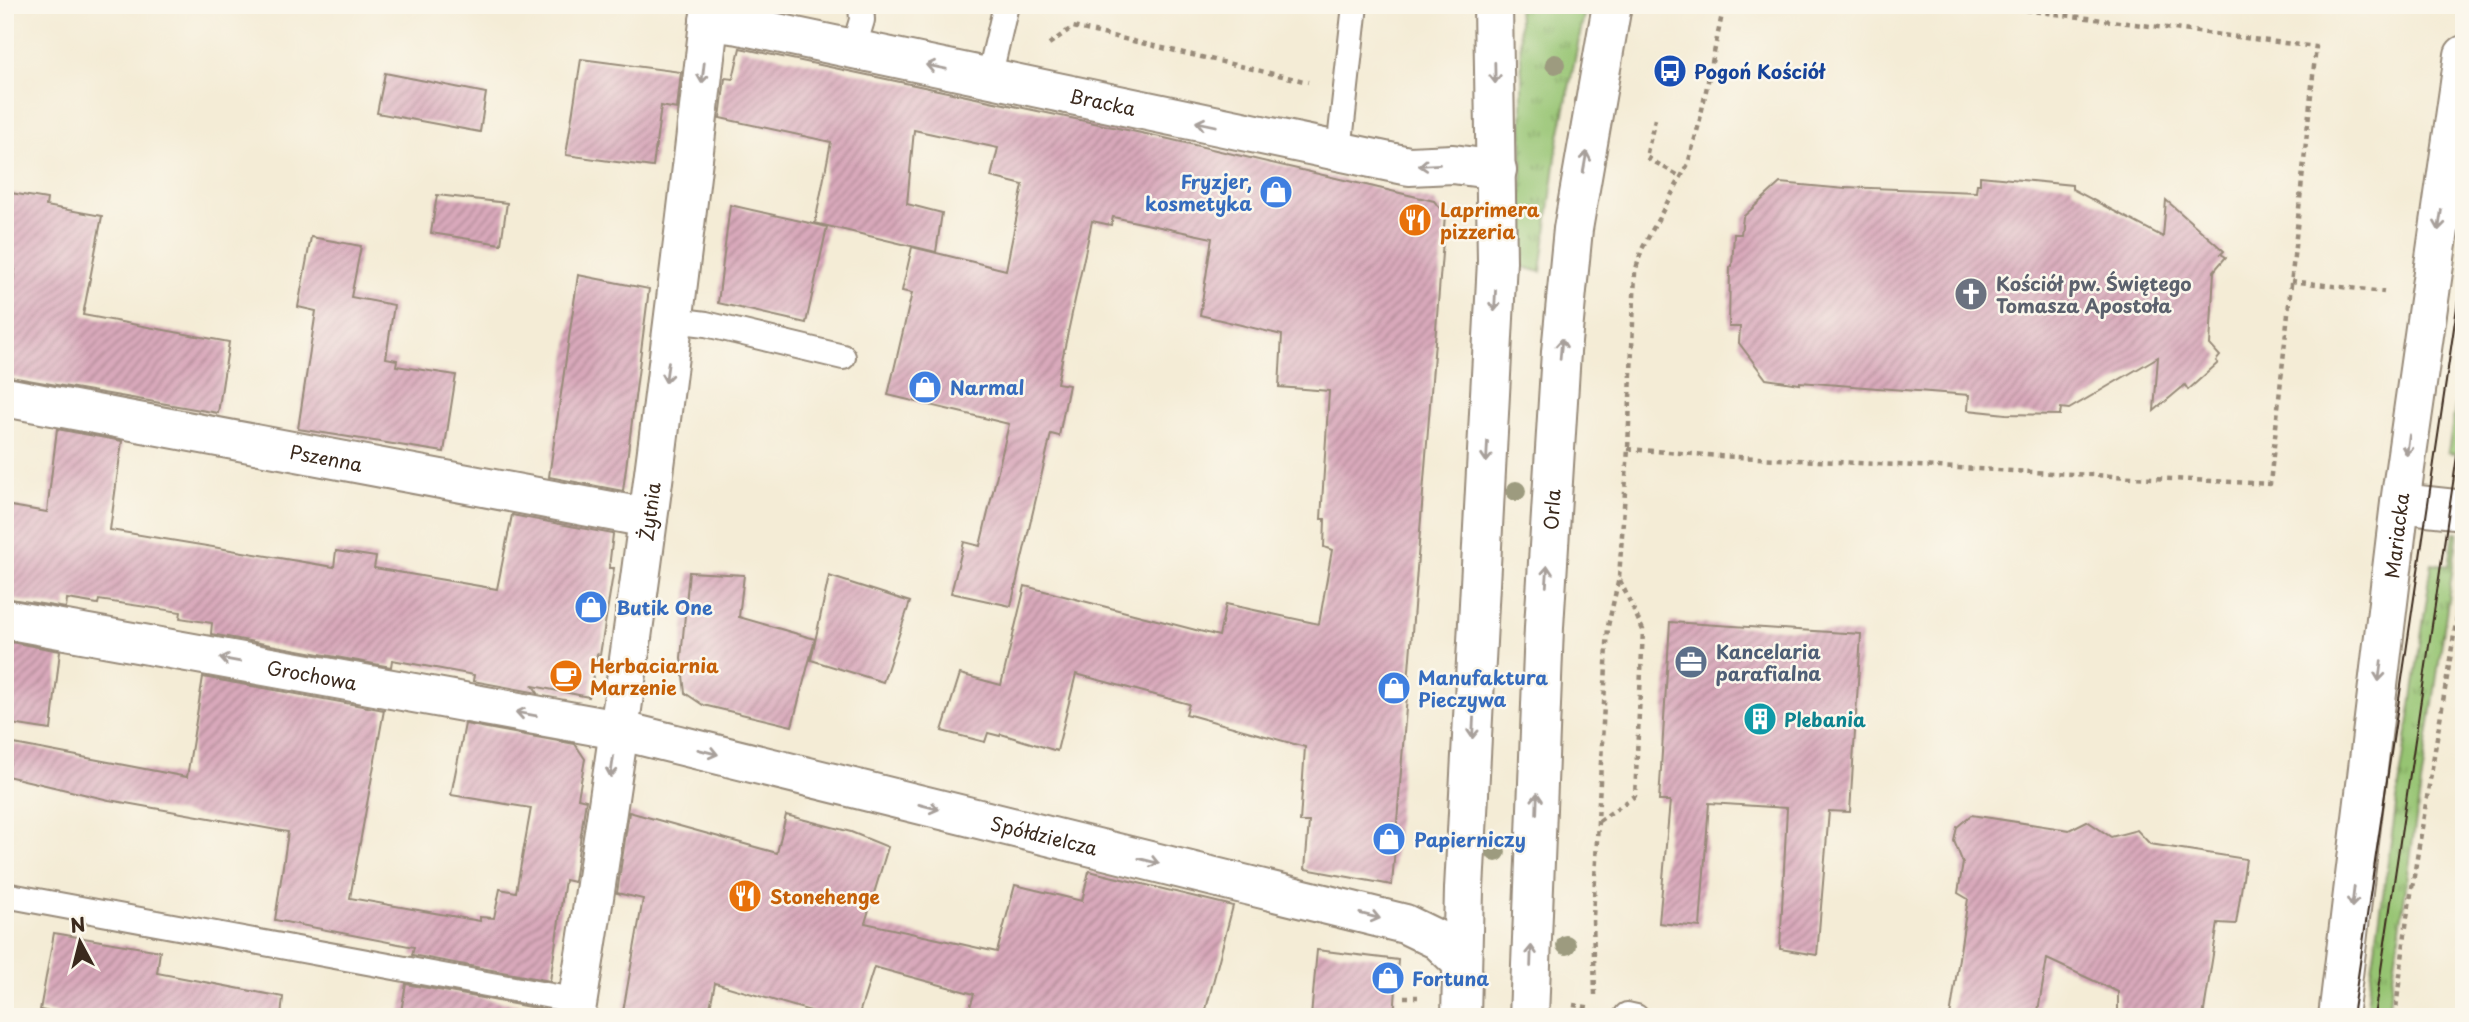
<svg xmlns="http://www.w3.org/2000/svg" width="2469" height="1022" font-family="'Playpen Sans',sans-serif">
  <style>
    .grass { fill: url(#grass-tufts); stroke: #687748; stroke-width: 2 }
    .building { fill: url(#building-hatch) }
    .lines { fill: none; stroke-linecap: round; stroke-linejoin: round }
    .lane-casing { stroke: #988b7a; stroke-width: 28 }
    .street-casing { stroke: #988b7a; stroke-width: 42 }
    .secondary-casing { stroke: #988b7a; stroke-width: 42 }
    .path { stroke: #988b7a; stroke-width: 4.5; stroke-dasharray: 5 5; stroke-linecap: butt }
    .lane { stroke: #fff; stroke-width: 24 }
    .street { stroke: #fff; stroke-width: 38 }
    .secondary { stroke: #fff; stroke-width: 38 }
    .tram { stroke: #3b2a1e; stroke-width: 2 }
    .tree { fill: #9d9b7f }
    .oneway { stroke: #a79f9a }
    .labels { text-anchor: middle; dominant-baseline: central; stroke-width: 5; stroke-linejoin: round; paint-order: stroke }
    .transit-label { font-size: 19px; font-weight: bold; fill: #164399; stroke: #fbf7ec; text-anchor: start }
    .street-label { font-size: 19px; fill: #3b2a1e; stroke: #fbf7ec }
    .shop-label { font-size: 19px; font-weight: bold; fill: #366cbe; stroke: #fbf7ec; text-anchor: start }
    .food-label { font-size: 19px; font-weight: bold; fill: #c56008; stroke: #fbf7ec; text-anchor: start }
    .worship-label { font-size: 19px; font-weight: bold; fill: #5b616d; stroke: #fbf7ec; text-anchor: start }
    .service-label { font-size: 19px; font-weight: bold; fill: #4e5e75; stroke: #fbf7ec; text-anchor: start }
    .culture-label { font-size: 19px; font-weight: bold; fill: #0d838f; stroke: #fbf7ec; text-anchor: start }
  </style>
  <defs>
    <pattern id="grass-tufts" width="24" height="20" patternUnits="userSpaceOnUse" patternTransform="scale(1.75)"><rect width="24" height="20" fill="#96c472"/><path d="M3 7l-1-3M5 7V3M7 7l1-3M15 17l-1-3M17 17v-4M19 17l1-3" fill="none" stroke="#7c9f5d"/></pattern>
    <pattern id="building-hatch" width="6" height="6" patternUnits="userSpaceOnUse" patternTransform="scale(1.75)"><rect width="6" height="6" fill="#d9a9bb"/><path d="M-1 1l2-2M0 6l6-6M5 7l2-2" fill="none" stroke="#b18a97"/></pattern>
  </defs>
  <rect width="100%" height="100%" fill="#fbf7ec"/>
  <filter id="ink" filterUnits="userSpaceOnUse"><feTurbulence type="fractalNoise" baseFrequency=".0143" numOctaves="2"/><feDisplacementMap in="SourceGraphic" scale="14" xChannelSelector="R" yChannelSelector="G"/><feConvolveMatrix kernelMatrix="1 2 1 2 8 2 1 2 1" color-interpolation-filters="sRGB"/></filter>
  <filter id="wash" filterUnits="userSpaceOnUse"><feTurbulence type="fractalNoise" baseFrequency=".00686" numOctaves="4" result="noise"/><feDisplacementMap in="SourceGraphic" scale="28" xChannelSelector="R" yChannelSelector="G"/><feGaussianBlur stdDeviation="1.57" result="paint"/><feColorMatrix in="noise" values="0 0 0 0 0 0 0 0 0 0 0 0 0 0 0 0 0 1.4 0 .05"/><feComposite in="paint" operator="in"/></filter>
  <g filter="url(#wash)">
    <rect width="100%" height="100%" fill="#f4ecd6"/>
    <g class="grass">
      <path d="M1518,5H1586L1558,142L1541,272L1522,267V76Z"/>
      <path d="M2464,352V455L2448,452Z"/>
      <path d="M2454,532H2458L2387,1017H2365L2432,563L2449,566Z"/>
    </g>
    <g id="blocks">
      <g class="building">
        <path d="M740,48L1160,137L1434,201L1445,215L1392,885L1305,869L1309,822H1300L1305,747L1186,714L1189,704L1076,674L1057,751L1001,734L1000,736L988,733L985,742L942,731L960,674L1001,685L1025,586L1219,636L1226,604L1319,624L1332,550L1324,547L1325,519H1321L1329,391L1279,387L1282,335L1200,315L1212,238L1113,217L1111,225L1092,221L1057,383L1069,385L1059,436L1051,434L1011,606L951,593L964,542L980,546L1009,424L888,395L912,293L902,291L912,247L1006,270L1023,185L991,177L998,148L914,130L907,204L942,213L936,252L815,223L831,142L720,118L725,78L733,79Z"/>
        <path d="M581,59L681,72L677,109L661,106L653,167L566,155Z"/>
        <path d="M385,73L486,93L480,132L377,113Z"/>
        <path d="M1980,176L2072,185V189L2163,237L2166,200L2224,251L2221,254L2226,257L2214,271L2210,345L2220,356L2216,361L2218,363L2188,390L2185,385L2154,411L2158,357L2069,409L2061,408L2060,415L2006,414L1968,410L1969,395L1800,382V384L1766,379L1739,343L1740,327H1729L1730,267L1732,266L1734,234H1741L1743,217L1780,183L1845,189V187L1976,192L1977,184H1980Z"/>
        <path d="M5,192L47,199L46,206L102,216L83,315L229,342L218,413L5,376V323L15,270L5,269Z"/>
        <path d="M437,195L507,203L501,244L431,233Z"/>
        <path d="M730,205L827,227L806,323L718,303Z"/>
        <path d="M311,237L361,246L351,297L394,305L386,358L397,360L396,366L456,375L444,452L298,429L316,311L298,307Z"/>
        <path d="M578,275L649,289L623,491L549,477Z"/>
        <path d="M57,429L122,441L110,530L334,567L336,551L376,557L374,568L497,589L512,515L613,534L609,568H614L600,655L597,654L589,697L533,686L538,693L473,681L474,675L392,660L391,667L211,634L212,623L180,618L181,612L99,600L98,604L67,599L66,608L5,598V505L47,512Z"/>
        <path d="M689,572L744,575L739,617L815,639L792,726L703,705L685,693L681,658Z"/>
        <path d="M829,576L910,602L883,682L811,660Z"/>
        <path d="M1670,622L1861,634L1850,812L1829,811L1817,955L1780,949L1787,808L1709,803L1700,927L1659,923L1670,801H1659Z"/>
        <path d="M5,641L60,651L51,730L5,723Z"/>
        <path d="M203,677L384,710L350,898L480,921V917L494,918L500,889L516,892L531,808L451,795L465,724L575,744L585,759L578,798L586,800L574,882L565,880L550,981L412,955L414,947L275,920L288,832L109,800L7,776L14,744L187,777Z"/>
        <path d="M629,812L777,853L786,815L851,832L888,847L865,923L997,952L1015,885L1082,901L1089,871L1233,906L1204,1017H967L974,994L874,967L858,1017H831L715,983L708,1017H622L643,899L617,893Z"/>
        <path d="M1971,815L2069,830L2087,821L2111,837L2137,830L2150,844L2246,859L2236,924L2218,923L2203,1017H2118V992L2047,959L2037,1017H1950L1968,899L1958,893L1963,863L1954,841L1957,827Z"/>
        <path d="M54,933L160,951L157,973L283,997L281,1017H77L40,1010Z"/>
        <path d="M1317,950L1398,960L1394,1017H1311Z"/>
        <path d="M406,984L546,1010L545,1017H400Z"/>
      </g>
    </g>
  </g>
  <g filter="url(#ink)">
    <use href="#blocks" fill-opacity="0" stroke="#988b7a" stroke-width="2"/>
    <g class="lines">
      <defs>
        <g id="lane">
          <path d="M853,50L862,20L861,5"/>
          <path d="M989,78L1006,5"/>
          <path d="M1339,151L1355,5"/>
          <path d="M674,320L706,324L843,357"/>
          <path d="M5,895L578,1001"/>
          <path d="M1627,1015L1636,1017"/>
        </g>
        <g id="street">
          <path id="s1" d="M709,21L739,25L1409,166L1453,164L1497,170"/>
          <path id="s2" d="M5,397L648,518"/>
          <path d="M2400,503L2464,510"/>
          <path id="s3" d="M5,619L618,730L1405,924L1438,940L1461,962"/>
          <path id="s4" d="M575,1017C630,681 672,343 711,5"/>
          <path id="s5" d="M2338,1017L2400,503L2464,55"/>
        </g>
        <g id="secondary">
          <path d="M1461,1017L1464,889L1497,261L1493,5"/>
          <path id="s6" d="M1529,1017L1544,627L1561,352L1573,229L1612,5"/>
        </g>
      </defs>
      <use href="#lane" class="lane-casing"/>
      <use href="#street" class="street-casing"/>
      <use href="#secondary" class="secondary-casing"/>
      <g class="path">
        <path d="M1049,44L1073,27L1308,82"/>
        <path d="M1655,119L1646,157L1681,177"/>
        <path d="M2291,281L2384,292"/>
        <path d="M1628,449L1720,456L2270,484L2316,47L1985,5"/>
        <path d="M1599,821L1635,796L1643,630L1619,578"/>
        <path d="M1595,995L1593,918L1608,626L1619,578L1628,449L1635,272L1642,249L1688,164L1699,124L1724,5"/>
        <path d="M1404,997H1418"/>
        <path d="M1573,1005L1592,1008"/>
        <path d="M2395,1017L2407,918L2464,575"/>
      </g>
      <use href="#lane" class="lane"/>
      <use href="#street" class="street"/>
      <use href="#secondary" class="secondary"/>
      <g class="tram">
        <path d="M2352,1017L2464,260"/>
        <path d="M2374,1017L2464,409"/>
      </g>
    </g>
    <g class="tree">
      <circle cx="1555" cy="64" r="10"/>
      <circle cx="1516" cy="491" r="10"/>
      <circle cx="1496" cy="852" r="10"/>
      <circle cx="1566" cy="945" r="10"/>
    </g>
    <defs><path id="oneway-shaft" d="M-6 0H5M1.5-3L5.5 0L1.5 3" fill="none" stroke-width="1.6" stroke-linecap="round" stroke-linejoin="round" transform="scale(1.75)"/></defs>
    <g class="oneway">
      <use href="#oneway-shaft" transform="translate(936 67) rotate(-168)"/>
      <use href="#oneway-shaft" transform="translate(703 73) rotate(97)"/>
      <use href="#oneway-shaft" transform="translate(1495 73) rotate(89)"/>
      <use href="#oneway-shaft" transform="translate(1206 124) rotate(-168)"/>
      <use href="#oneway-shaft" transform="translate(1585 162) rotate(-80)"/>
      <use href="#oneway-shaft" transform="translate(1429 165) rotate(177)"/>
      <use href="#oneway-shaft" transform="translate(2440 220) rotate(98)"/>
      <use href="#oneway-shaft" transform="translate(1495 301) rotate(93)"/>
      <use href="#oneway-shaft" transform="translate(1561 349) rotate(-85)"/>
      <use href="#oneway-shaft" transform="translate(667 372) rotate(98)"/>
      <use href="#oneway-shaft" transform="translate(2408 445) rotate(98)"/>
      <use href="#oneway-shaft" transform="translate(1487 452) rotate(93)"/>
      <use href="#oneway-shaft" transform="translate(1547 576) rotate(-86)"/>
      <use href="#oneway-shaft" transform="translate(230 660) rotate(-170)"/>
      <use href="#oneway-shaft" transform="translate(2380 671) rotate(97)"/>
      <use href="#oneway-shaft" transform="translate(526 714) rotate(-170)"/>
      <use href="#oneway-shaft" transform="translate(1473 728) rotate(93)"/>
      <use href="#oneway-shaft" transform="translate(708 752) rotate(14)"/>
      <use href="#oneway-shaft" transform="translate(612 767) rotate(98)"/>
      <use href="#oneway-shaft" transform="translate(1537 803) rotate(-88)"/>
      <use href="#oneway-shaft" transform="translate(929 807) rotate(14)"/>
      <use href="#oneway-shaft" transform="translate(1149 861) rotate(14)"/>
      <use href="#oneway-shaft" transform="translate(2353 897) rotate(97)"/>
      <use href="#oneway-shaft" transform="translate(1370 916) rotate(14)"/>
      <use href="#oneway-shaft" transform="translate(1531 956) rotate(-88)"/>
    </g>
  </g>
  <defs>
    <symbol id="bus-disc" viewBox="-11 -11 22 22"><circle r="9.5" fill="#1a4fb4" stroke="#fbf7ec"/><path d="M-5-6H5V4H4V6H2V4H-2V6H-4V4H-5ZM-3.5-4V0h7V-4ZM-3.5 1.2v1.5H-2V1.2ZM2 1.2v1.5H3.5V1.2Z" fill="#fff"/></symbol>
    <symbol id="shop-disc" viewBox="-11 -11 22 22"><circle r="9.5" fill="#3f7fe0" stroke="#fbf7ec"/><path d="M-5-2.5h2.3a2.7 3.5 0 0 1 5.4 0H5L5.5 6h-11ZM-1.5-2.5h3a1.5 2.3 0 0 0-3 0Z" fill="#fff"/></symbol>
    <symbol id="restaurant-disc" viewBox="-11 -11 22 22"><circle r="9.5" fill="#e8710a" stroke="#fbf7ec"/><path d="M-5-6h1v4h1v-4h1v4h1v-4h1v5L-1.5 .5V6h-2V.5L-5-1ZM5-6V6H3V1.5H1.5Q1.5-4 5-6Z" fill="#fff"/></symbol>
    <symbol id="church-disc" viewBox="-11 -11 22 22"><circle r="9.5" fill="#6b7280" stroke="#fbf7ec"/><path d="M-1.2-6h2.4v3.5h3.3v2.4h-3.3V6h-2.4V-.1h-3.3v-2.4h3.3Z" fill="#fff"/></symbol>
    <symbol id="office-disc" viewBox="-11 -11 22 22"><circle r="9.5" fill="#5c6f8a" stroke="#fbf7ec"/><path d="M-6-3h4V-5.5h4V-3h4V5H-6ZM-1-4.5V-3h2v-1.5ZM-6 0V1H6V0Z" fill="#fff"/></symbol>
    <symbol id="cafe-disc" viewBox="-11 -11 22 22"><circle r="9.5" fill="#e8710a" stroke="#fbf7ec"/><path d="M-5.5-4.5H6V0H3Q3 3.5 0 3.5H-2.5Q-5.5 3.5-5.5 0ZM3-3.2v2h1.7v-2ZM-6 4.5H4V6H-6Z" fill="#fff"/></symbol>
    <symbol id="building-disc" viewBox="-11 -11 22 22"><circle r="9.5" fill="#0f9aa8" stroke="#fbf7ec"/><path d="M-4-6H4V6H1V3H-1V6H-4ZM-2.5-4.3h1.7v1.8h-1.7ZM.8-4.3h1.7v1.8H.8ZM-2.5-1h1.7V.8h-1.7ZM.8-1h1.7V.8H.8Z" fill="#fff"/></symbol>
  </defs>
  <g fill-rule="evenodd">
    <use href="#bus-disc" x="1651" y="52" width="38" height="38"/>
    <use href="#shop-disc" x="1257" y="173" width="38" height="38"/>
    <use href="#restaurant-disc" x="1396" y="201" width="38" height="38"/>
    <use href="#church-disc" x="1952" y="275" width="38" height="38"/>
    <use href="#shop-disc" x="906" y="368" width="38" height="38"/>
    <use href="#shop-disc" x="572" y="588" width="38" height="38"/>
    <use href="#office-disc" x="1672" y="643" width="38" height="38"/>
    <use href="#cafe-disc" x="547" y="657" width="38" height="38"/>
    <use href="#shop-disc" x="1375" y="669" width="38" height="38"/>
    <use href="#building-disc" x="1741" y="700" width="38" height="38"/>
    <use href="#shop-disc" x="1370" y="820" width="38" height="38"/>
    <use href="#restaurant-disc" x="726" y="877" width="38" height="38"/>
    <use href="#shop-disc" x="1369" y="959" width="38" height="38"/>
  </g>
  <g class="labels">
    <g class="transit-label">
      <text x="1694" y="71">Pogoń Kościół</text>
    </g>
    <g class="street-label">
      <text stroke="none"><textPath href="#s1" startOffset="402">Bracka</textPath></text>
      <text stroke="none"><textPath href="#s2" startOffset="327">Pszenna</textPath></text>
      <text stroke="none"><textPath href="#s6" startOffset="508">Orla</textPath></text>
      <text stroke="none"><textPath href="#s4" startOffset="511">Żytnia</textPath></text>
      <text stroke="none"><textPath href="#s5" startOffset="485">Mariacka</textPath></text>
      <text stroke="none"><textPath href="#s3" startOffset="312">Grochowa</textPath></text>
      <text stroke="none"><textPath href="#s3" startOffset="1062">Spółdzielcza</textPath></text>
    </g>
    <g class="shop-label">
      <text x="1252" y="181" text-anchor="end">Fryzjer,<tspan x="1252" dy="22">kosmetyka</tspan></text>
      <text x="950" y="387">Narmal</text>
      <text x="616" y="607">Butik One</text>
      <text x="1418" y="677">Manufaktura<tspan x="1418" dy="22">Pieczywa</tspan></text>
      <text x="1414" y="839">Papierniczy</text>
      <text x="1412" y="978">Fortuna</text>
    </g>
    <g class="food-label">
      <text x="1440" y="209">Laprimera<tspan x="1440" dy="22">pizzeria</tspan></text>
      <text x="590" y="665">Herbaciarnia<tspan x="590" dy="22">Marzenie</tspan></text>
      <text x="770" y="896">Stonehenge</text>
    </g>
    <g class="worship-label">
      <text x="1996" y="283">Kościół pw. Świętego<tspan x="1996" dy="22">Tomasza Apostoła</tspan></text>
    </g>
    <g class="service-label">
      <text x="1716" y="651">Kancelaria<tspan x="1716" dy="22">parafialna</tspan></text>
    </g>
    <g class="culture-label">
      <text x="1784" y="719">Plebania</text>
    </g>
  </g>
  <rect width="2469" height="1022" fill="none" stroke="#fbf7ec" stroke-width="28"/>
  <g transform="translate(80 942) rotate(353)" stroke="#fbf7ec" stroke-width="5" paint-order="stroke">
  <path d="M0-5L12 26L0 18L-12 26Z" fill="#3b2a1e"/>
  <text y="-10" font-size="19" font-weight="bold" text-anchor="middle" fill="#3b2a1e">N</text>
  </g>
</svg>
